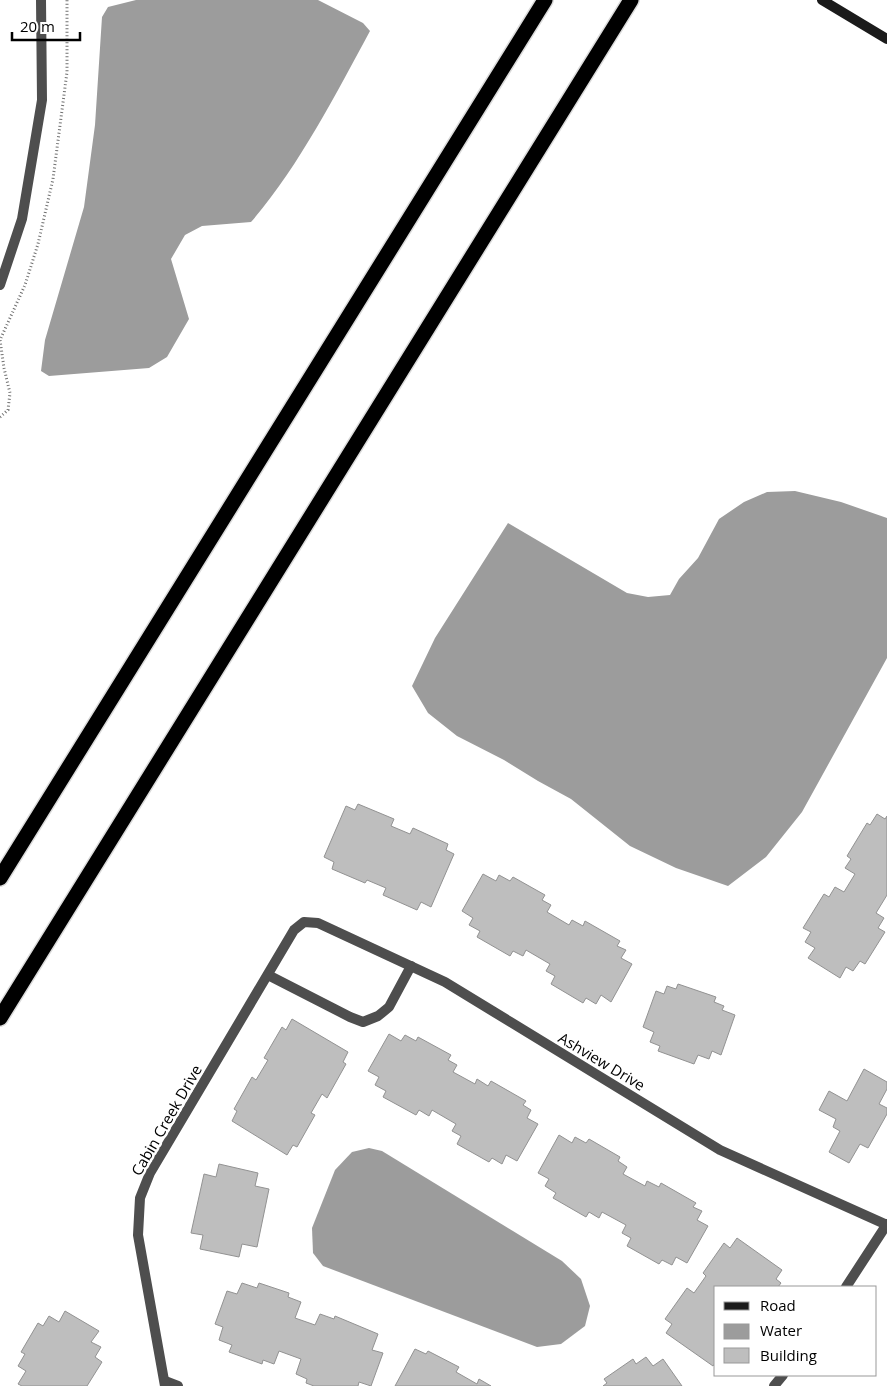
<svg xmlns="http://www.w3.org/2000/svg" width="887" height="1386" font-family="'Open Sans',sans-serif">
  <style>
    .water { fill: #9c9c9c }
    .building { fill: #bebebe; stroke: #929292 }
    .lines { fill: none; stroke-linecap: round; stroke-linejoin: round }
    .motorway-casing { stroke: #dbdbdb; stroke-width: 18 }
    .path { stroke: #707070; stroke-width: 3; stroke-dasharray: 1 2.5; stroke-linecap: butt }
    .service { stroke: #4e4e4e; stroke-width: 10 }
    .minor { stroke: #4e4e4e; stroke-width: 10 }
    .secondary { stroke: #1b1b1b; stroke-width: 10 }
    .motorway { stroke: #000; stroke-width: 15 }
    .labels { text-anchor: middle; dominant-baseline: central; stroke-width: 5; stroke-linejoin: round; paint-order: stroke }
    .street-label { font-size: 15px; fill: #000; stroke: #fff }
  </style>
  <rect width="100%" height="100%" fill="#fff"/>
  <g class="water">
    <path d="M136,0H318L363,23L370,31C336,94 298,168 251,222L202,226L185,235L171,259L189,319L167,357L149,368L49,376L41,371L45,340L84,207L95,125L102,17L108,7Z"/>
    <path d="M795,491L841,502L887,518V658L802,812L766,857L728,886L676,868L630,846L571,799L538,781L504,760L457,736L428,713L412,686L435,638L508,523L627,593L648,597L670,595L679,579L698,558L719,519L744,502L767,492Z"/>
    <path d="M369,1148L382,1151L562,1261L581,1279L590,1306L585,1326L561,1344L537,1347L323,1266L313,1253L312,1228L335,1170L352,1152Z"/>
  </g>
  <g class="building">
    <path d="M358,804L394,819L391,826L410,834L413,828L448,844L446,850L454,854L431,907L421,902L417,910L383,895L386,888L367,880L365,883L332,869L334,862L324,857L346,806L355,810Z"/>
    <path d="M877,814L885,819L887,816V895L876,913L884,918L878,928L885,932L865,964L860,961L853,971L846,967L840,978L808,958L815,948L805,942L811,932L803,928L824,894L829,897L835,887L844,892L855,874L845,868L851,859L847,856L867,823L870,825Z"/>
    <path d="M483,874L496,881L499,875L510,881L513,877L545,895L542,900L551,905L547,912L569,925L572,920L583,926L585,921L620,941L617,946L626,950L621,958L632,964L611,1002L601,995L596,1004L586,998L583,1003L551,984L555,976L546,971L550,964L526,950L523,956L513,951L510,956L477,937L480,931L469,925L473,918L462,911Z"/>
    <path d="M678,984L716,997L714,1002L724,1006L722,1010L735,1015L721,1055L712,1051L709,1059L698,1055L694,1064L658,1051L660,1046L650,1042L654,1032L643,1027L656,991L664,994L667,986L676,989Z"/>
    <path d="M292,1019L348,1052L343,1062L346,1064L327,1098L322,1094L311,1113L315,1115L297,1147L293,1145L287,1155L232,1121L237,1111L234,1109L252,1077L256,1080L268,1060L264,1058L282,1027L286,1030Z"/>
    <path d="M389,1034L401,1041L405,1035L416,1041L418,1037L451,1055L448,1060L457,1065L453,1072L475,1084L477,1079L488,1086L491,1081L526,1101L523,1105L531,1110L527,1118L538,1124L517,1161L506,1155L502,1164L492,1158L489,1162L457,1144L461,1136L452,1131L456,1124L432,1110L429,1116L419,1110L416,1115L383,1097L386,1091L375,1085L379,1077L368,1071Z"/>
    <path d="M864,1069L887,1082V1089L879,1104L887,1108V1114L868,1148L860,1144L849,1163L829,1152L840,1131L833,1127L836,1119L819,1110L829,1091L847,1101Z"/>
    <path d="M559,1135L572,1143L575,1137L586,1143L589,1139L620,1157L618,1161L627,1167L623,1174L645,1186L647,1181L659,1187L661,1183L696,1203L693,1207L702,1211L697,1220L708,1226L687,1263L676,1257L672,1265L662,1260L659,1264L627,1246L631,1238L622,1233L626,1225L602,1212L599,1218L589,1212L586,1217L553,1198L556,1193L545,1186L549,1179L538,1173Z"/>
    <path d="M219,1164L258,1173L255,1186L269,1189L257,1247L242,1244L239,1257L200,1249L203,1235L191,1233L204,1174L216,1177Z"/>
    <path d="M737,1238L782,1270L776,1279L781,1283L778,1287H716V1362L713,1366L666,1333L672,1324L665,1319L687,1288L694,1293L706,1276L703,1273L724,1243L730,1248Z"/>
    <path d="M242,1283L257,1288L259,1283L289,1293L288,1297L301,1302L295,1318L315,1325L320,1314L334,1319L335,1316L378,1334L372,1350L383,1353L371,1386L359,1382L358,1386H314L306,1383L307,1379L296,1374L301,1359L279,1351L274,1364L263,1360L262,1364L229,1352L232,1345L219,1340L223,1327L215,1324L227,1291L237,1294Z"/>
    <path d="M65,1311L99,1331L91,1342L101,1347L95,1357L102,1362L87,1386H22L18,1384L26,1371L18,1366L25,1354L21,1352L38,1323L43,1326L49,1316L59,1322Z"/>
    <path d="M415,1349L426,1354L428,1351L459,1367L456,1372L477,1384L479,1379L491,1386H395Z"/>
    <path d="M646,1357L653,1366L663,1359L682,1386H603L607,1383L604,1379L633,1359L636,1364Z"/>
  </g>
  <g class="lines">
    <defs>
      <g id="motorway">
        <path d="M0,878L545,0"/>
        <path d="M0,1018L631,0"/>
      </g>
    </defs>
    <use href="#motorway" class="motorway-casing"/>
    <path class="path" d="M0,417L8,410L10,393L4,368L0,340L25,285L38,244L53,179L67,72V0"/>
    <path class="service" d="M268,975L350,1017L363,1022L378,1016L389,1007L411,966"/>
    <g class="minor">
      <path d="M0,285L22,219L42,100L41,0"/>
      <path d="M846,1287L887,1224"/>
      <path d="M165,1381L178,1386"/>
      <path d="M165,1386L138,1235L140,1198L150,1173L294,930L304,922L318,923L445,982L720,1150L887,1225"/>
      <path d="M774,1386L783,1375"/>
    </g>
    <path class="secondary" d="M822,0L887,39"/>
    <use href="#motorway" class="motorway"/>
  </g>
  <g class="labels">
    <g class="street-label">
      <text transform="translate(602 1061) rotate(31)">Ashview Drive</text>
      <text transform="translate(166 1120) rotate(-60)">Cabin Creek Drive</text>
    </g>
  </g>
  <rect x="714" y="1286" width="162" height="90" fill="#ffffff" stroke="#999999"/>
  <rect x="724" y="1302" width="25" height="8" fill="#1b1b1b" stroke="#999999"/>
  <text x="760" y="1311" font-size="15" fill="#000000">Road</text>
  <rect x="724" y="1324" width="25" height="15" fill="#9c9c9c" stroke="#999999"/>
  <text x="760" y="1336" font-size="15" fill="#000000">Water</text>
  <rect x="724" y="1348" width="25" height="15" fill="#bebebe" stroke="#999999"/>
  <text x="760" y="1361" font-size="15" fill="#000000">Building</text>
  <path d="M12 32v8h68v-8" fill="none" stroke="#000000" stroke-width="2.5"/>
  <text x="20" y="32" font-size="15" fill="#000000" stroke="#ffffff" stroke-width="4" paint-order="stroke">20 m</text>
</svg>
